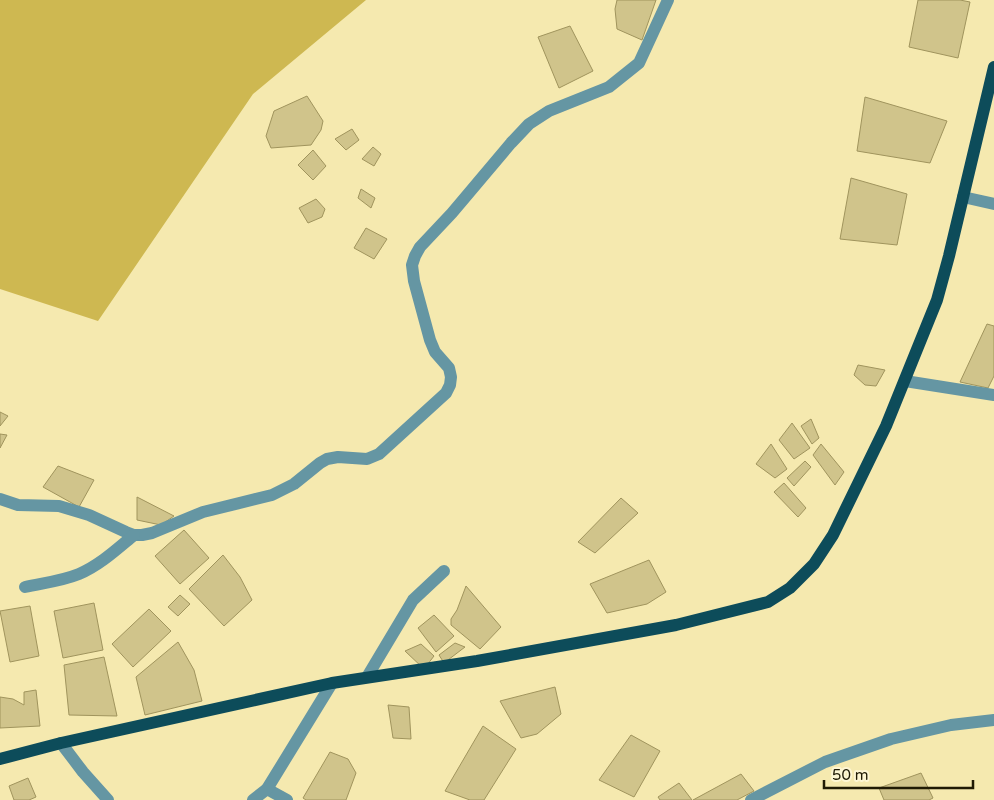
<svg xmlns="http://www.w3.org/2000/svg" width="994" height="800" font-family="'Varela Round',sans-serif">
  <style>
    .forest { fill: #ceb851 }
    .building { fill: #d0c48b; stroke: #a0945d }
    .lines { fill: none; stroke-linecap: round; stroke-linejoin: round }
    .minor { stroke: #6596a3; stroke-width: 12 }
    .major { stroke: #0d4c5a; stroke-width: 12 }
  </style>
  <rect width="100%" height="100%" fill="#f5e9af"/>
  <path class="forest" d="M0,0H366L253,94L98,321L0,289Z"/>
  <g class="building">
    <path d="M617,0H656L642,40L617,29L615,9Z"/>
    <path d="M918,0H960L970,2L958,58L909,47Z"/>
    <path d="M570,26L593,71L559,88L538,37Z"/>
    <path d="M307,96L323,121L321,130L311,145L271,148L266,136L274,111Z"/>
    <path d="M865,97L947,121L930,163L857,151Z"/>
    <path d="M352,129L359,140L346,150L335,139Z"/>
    <path d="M373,147L381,154L374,166L362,159Z"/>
    <path d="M313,150L326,166L313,180L298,165Z"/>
    <path d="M851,178L907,194L897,245L840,239Z"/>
    <path d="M361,189L375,198L371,208L358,198Z"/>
    <path d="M316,199L325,209L322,217L308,223L299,208Z"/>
    <path d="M366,228L387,239L374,259L354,248Z"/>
    <path d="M987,324L994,326V376L988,388L960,382Z"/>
    <path d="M858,365L885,370L876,386L865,385L854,375Z"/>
    <path d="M0,412L8,416L0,426Z"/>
    <path d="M811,419L819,438L812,444L801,426Z"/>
    <path d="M792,423L810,448L794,459L779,440Z"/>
    <path d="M0,434L7,435L0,448Z"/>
    <path d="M771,444L787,469L775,478L756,464Z"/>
    <path d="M821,444L844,472L835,485L813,455Z"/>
    <path d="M805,461L811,467L794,486L787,478Z"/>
    <path d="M58,466L94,480L79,507L43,487Z"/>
    <path d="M784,483L806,508L798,517L774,492Z"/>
    <path d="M137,497L174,516L161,525L137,520Z"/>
    <path d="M621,498L638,513L595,553L578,542Z"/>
    <path d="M184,530L209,558L180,584L155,556Z"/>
    <path d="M223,555L240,577L252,600L224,626L189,589Z"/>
    <path d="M649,560L666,592L647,604L607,613L590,584Z"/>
    <path d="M466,586L501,627L480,649L451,625V619L457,610Z"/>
    <path d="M180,595L190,604L178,616L168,607Z"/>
    <path d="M94,603L103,650L63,658L54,611Z"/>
    <path d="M30,606L39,656L10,662L0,611Z"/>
    <path d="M149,609L171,631L133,667L112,644Z"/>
    <path d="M434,615L454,636L436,652L418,628Z"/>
    <path d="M178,642L194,670L202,701L145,715L136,677Z"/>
    <path d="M455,643L465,647L444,663L439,655Z"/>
    <path d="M421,644L434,656L424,669L405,651Z"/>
    <path d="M104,657L117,716L69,715L64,665Z"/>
    <path d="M555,687L561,714L537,734L521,738L500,701Z"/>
    <path d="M36,690L40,726L0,728V697L13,699L24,705V692Z"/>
    <path d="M388,705L409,707L411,739L393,738Z"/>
    <path d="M483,726L516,749L484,800H470L445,791Z"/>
    <path d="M631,735L660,751L634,797L599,780Z"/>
    <path d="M330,752L348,759L356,773L346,800H306L303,798Z"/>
    <path d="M921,773L933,798L929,800H884L879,788Z"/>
    <path d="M741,774L754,791L737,800H693Z"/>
    <path d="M28,778L36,797L29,800H14L9,786Z"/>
    <path d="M679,783L692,800H660L658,797Z"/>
  </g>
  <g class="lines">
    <g class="minor">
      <path d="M963,197L994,204"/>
      <path d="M905,381L994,395"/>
      <path d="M0,499L18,505L59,506L89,515L126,532L134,535H142L152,533L203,512L272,495L294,484L320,463L327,459L338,457L367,459L379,454L446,393L450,385L451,377L449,368L435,352L430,340L414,281L412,265L415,256L420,247L452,213L511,143L529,124L549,111L609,87L639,63L668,0"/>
      <path d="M25,587C43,583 62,581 79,574C100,565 117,549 134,535"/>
      <path d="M367,677L413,600L444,571"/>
      <path d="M61,743L83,772L108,800"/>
      <path d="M267,789L287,800"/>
      <path d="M253,800L267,789L332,683"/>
      <path d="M751,800L825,762L891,739L951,725L994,720"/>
    </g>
    <path class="major" d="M0,759L61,743L332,683L477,661L676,625L768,602L790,588L814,564L833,535L886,426L937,300L949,256L994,67"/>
  </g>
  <path d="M824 780v8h149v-8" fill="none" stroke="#1f1a04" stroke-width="2.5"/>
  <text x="832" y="780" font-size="15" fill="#1f1a04" stroke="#fdf6d4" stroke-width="4" paint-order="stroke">50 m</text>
</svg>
